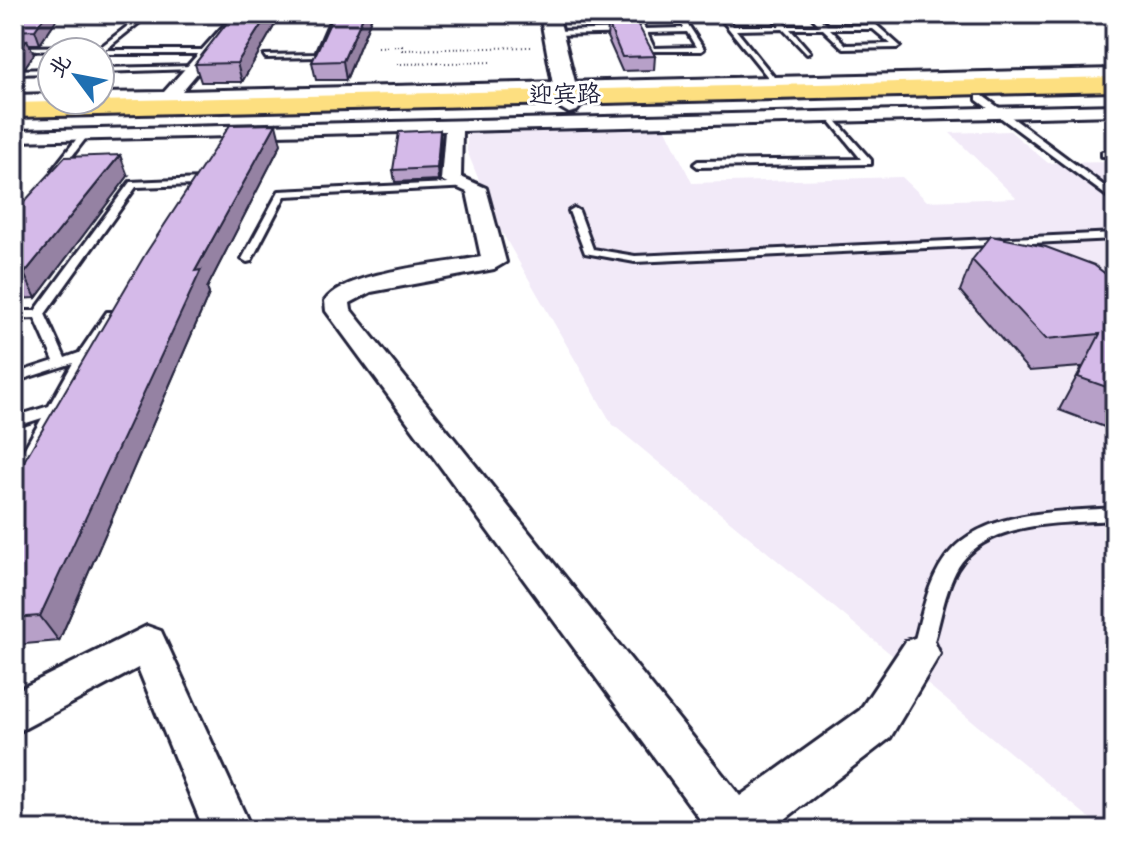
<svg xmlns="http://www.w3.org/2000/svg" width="1129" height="844" font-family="Dekko,'LXGW WenKai TC',sans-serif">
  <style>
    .built { fill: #f2eaf8 }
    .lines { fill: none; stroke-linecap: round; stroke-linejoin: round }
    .lane-casing { stroke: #22223b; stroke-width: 6 }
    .street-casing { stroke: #22223b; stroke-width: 6 }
    .secondary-casing { stroke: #22223b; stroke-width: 6 }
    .primary-casing { stroke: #22223b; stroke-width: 6 }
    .path { stroke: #22223b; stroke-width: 2; stroke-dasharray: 1 3; stroke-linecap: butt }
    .lane { fill: #fff; fill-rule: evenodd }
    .street { fill: #fff; fill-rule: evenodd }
    .secondary { fill: #fff; fill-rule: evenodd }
    .primary { fill: #fddf80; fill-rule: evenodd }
    .wall { fill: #b7a0c8; stroke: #22223b; stroke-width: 2 }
    .shaded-wall { fill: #9582a3; stroke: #22223b; stroke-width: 2 }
    .building { fill: #d5bae9; stroke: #22223b; stroke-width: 2 }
    .labels { text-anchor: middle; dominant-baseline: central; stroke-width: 6; stroke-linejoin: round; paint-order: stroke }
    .far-street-label { font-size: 24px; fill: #22223b; stroke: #fff }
  </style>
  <rect width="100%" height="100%" fill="#fff"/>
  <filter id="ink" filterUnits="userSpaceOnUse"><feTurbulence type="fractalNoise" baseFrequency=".0125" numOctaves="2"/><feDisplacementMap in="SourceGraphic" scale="16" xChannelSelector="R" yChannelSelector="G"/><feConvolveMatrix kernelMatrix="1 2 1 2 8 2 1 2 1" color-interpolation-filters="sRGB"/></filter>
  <g filter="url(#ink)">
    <path class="built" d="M666,129L692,183L902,177L927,201L1016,198L950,133L1010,131L1048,163L1115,162V830H1104L612,424L496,222L467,151V132Z"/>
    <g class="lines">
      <defs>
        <g id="lane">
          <path d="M143,14H150L105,50H207L210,52L207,54H100V52H95L96,50L14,51V47L102,46Z"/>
          <path d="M258,14H338L339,15L320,57L266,58L264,55L316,54L332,17H256Z"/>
          <path d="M631,14H637L645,29L684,28L675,14H681L704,49L701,51H650L640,33L553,35L550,33L553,31L638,29ZM687,32L696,47L654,48L647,33Z"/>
          <path d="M717,14H723L733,26H780L770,14H776L787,26H820L809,14H815L827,25H869L857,14H864L900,46L897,48L844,49L823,29H790L810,52L807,54L783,29L736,30L782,87L783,89L779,91ZM830,29H873L891,44L846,45Z"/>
          <path d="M196,66L194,69L100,72V68Z"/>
          <path d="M52,69V73L14,74V70Z"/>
          <path d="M977,96H983L1115,194V202L977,100Z"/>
          <path d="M830,114L871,160V164L698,167L694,164L698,161L861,159L826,116Z"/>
          <path d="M82,132L89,134L59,173H53V169Z"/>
          <path d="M1105,151H1115V157L1102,156V152Z"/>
          <path d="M202,179L207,182L201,191L198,192L193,189L196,185L136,187L45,314L65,358L79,353L107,312H115L117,315L91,353L19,484L14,485V467L42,418L14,427V417L49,406L73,363L14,382V374L54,361L35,318L14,319V311H35L130,182Z"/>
          <path d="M469,182L472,183V187L285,196L251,261L247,262L242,259L279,191Z"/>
          <path d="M574,208L579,211L593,249L635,256L1115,233V239L635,262L585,253L569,211Z"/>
          <path d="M1115,508V520C1062,524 979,518 953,577C941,603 939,634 927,660L920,662L913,660L911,654C921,621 927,577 951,551C988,509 1064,512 1115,508Z"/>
        </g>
        <g id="street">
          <path d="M190,14H222L242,20L182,91L1115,69V79L173,101L161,110L155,109V102L94,101L100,100V93L164,92L227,22Z"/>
          <path d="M52,94V100H59L58,102L14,105V95Z"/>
          <path d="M1115,105V115L462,131L461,177L486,188L506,262L494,269L371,292L350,303L351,310L740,796L860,710L906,641L920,636L934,641L940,654L890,738L771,830H708L326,311L325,301C345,271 445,264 481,257L467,192L441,180L445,131L14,141V131Z"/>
          <path d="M147,626L161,631L252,830H204L138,668L14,734V692Z"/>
        </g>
        <path id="secondary" d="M540,14H558L581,106L577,111L569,113L557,106Z"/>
        <path id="primary" d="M1115,77V91L14,117V103Z"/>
      </defs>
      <use href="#lane" class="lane-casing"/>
      <use href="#street" class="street-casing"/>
      <use href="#secondary" class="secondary-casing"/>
      <use href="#primary" class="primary-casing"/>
      <g class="path">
        <path d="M378,47L402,46V50L531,47"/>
        <path d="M397,64L493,62"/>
      </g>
      <use href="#lane" class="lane"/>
      <use href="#street" class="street"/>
      <use href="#secondary" class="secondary"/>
      <use href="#primary" class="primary"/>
    </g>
    <g class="wall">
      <path d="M14,14H60L40,44H29L34,54L25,67L14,68Z"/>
      <path d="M234,14H276L277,21L242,82H201L195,64Z"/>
      <path d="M334,14H373L346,80H316L312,62Z"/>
      <path d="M598,14H632V23L655,56L654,70L622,71L607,37L608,27H603Z"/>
      <path d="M440,130L441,142L438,180L395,182L393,170Z"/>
      <path d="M281,144L207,288L209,294L59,641L14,645V478Z"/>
      <path d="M128,176L36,298L14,299V213Z"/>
      <path d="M972,260L1107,275L1115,278V431L1059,410L1082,367L1029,371L960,291Z"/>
    </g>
    <g class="shaded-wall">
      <path d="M46,14H60L40,44L35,30Z"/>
      <path d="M268,14H276L277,21L242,82L237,63Z"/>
      <path d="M364,14H373L346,80L343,61Z"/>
      <path d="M27,40L34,54L25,67L14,68V53Z"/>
      <path d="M14,68L18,77L14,83Z"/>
      <path d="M276,124L281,144L207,288L209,294L59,641L40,616L195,271Z"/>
      <path d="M440,130L441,142L438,180L437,168Z"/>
      <path d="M120,155L128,176L36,298L24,274Z"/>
      <path d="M14,330L24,360L14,363Z"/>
    </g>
    <g class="building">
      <path d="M14,14H46L35,30L14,31Z"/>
      <path d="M234,14H268L237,63L195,64Z"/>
      <path d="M334,14H364L343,61L312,62Z"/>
      <path d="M608,23H637L655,56L622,57Z"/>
      <path d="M14,39L27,40L18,52L14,53Z"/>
      <path d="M276,124L195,271L201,270L40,616L14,618V478L146,253L230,125Z"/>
      <path d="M440,130L437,168L393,170L399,132Z"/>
      <path d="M120,155L24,274L14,275V213L65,157Z"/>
      <path d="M991,236L1046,247L1094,265L1107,275L1115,278V390L1078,377L1100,334L1046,339L972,260Z"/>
    </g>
  </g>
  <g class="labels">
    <g class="far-street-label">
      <text transform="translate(565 97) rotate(-1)">迎宾路</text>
    </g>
  </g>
  <rect width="1129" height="844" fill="none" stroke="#fff" stroke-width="48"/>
  <rect x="24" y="24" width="1081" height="796" fill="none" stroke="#22223b" stroke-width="3" filter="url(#ink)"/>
  <g transform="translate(76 76) rotate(302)"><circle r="38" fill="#ffffff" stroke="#a7a7b1" stroke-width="2"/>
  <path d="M0-6L14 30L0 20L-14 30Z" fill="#1f6fb2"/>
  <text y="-12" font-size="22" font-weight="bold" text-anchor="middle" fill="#22223b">北</text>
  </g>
</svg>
